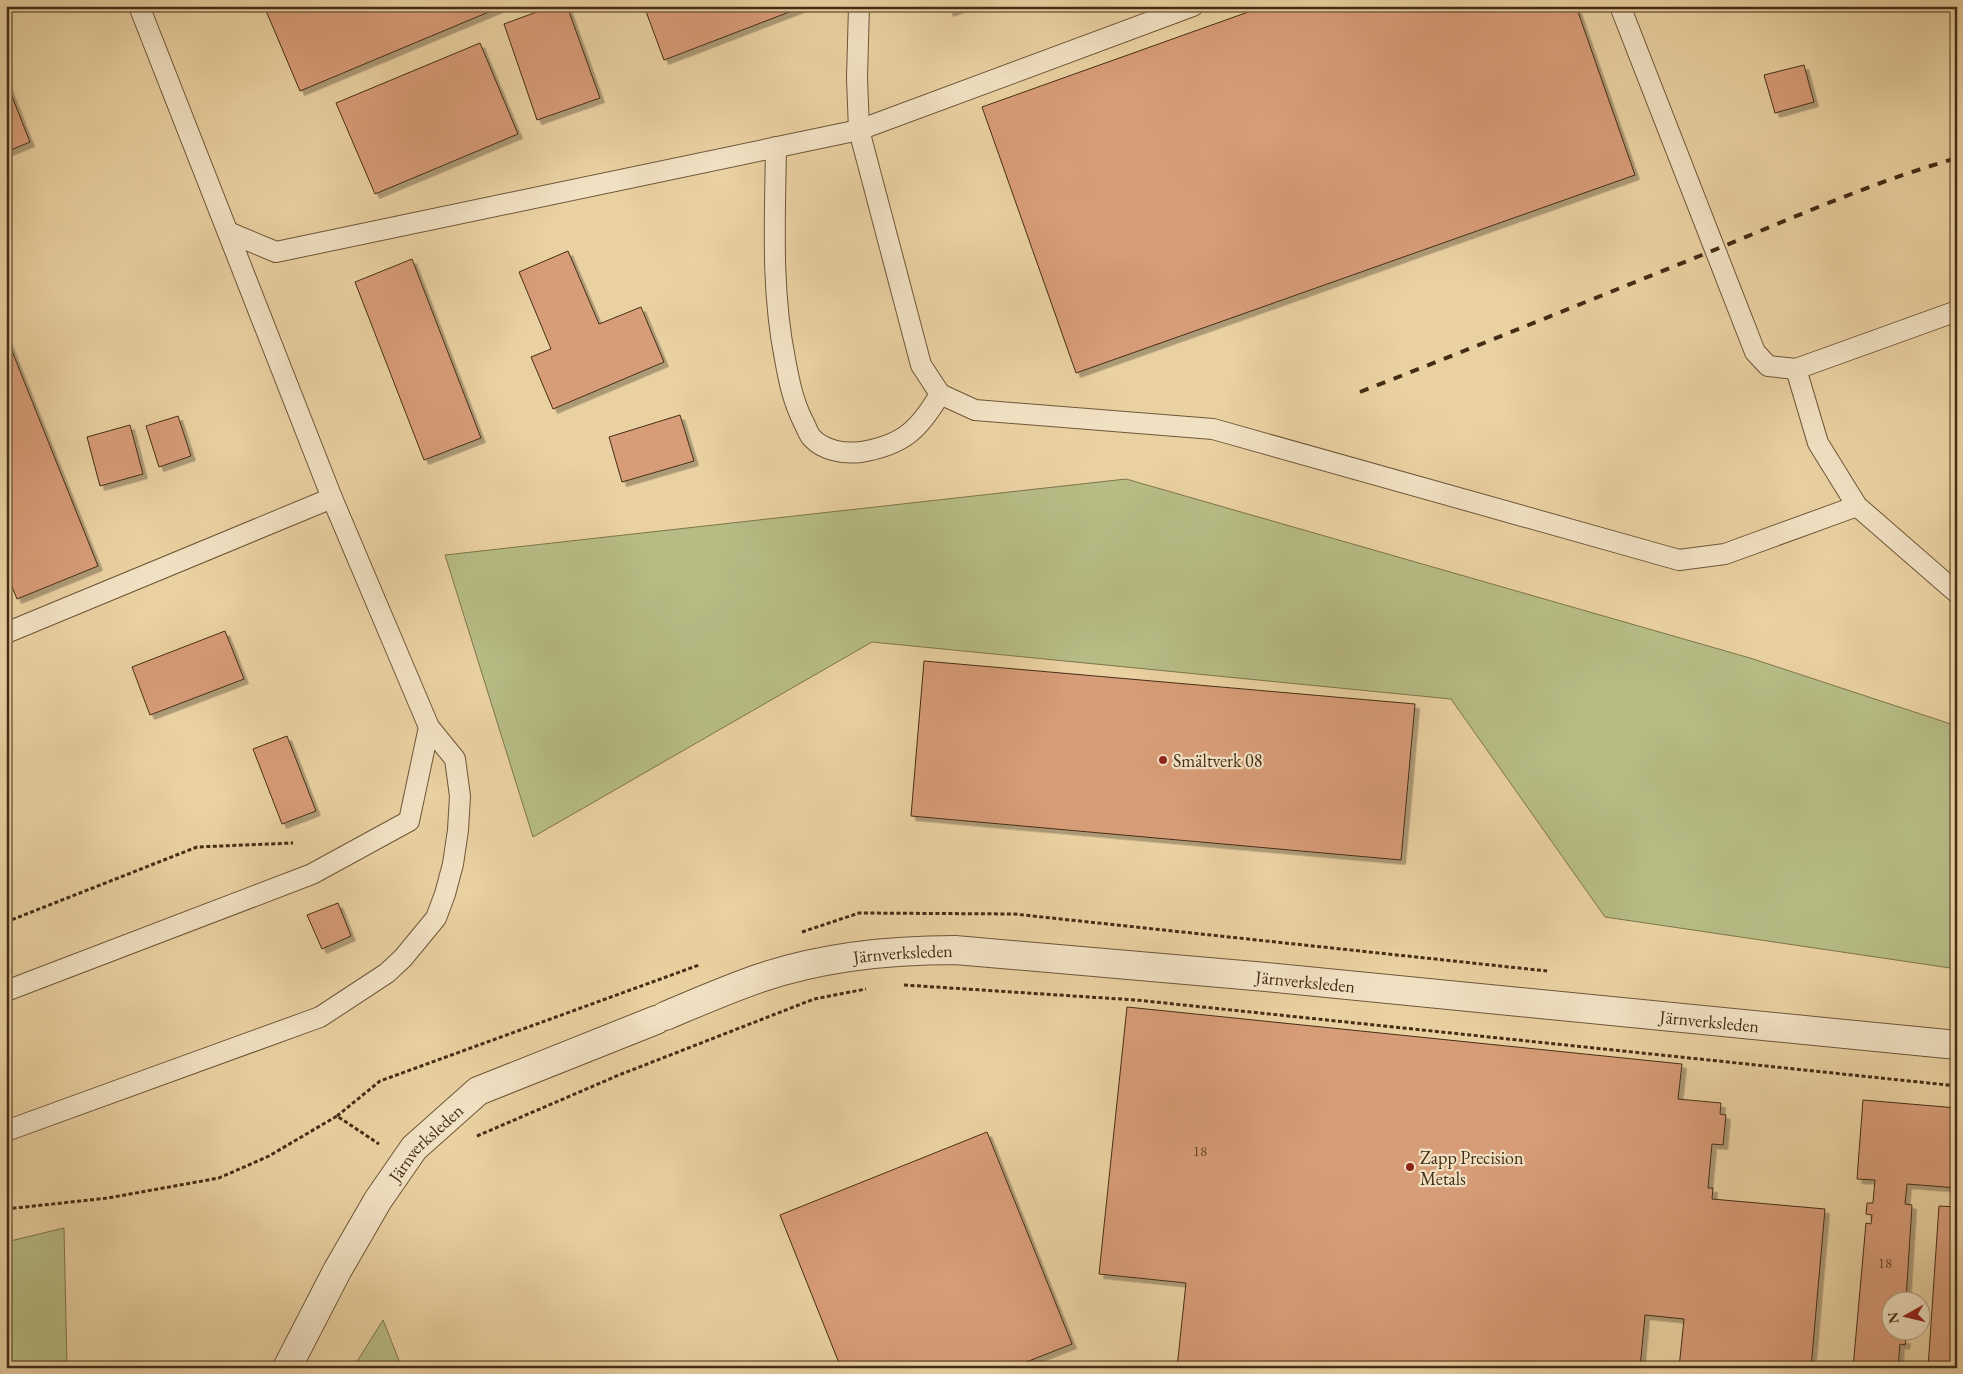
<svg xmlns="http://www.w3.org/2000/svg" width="1963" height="1374" font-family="'EB Garamond',serif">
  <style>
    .green { fill: #b7bc85; stroke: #7e744d }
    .building { fill: #d79c78; stroke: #452d15; filter: url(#shadow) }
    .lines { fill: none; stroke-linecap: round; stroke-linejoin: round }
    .lane-casing { stroke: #6e5638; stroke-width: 22 }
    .street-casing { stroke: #6e5638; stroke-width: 30 }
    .path { stroke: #452d15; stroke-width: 3; stroke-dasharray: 4 2.5; stroke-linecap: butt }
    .lane { stroke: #f1e1c3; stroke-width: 20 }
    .street { stroke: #f1e1c3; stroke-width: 28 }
    .rail { stroke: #452d15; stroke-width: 4; stroke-dasharray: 9 9; stroke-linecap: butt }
    .poi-dot { fill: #8f2418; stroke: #f1e1c3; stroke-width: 2 }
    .labels { text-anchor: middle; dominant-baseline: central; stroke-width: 4.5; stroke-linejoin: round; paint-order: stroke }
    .number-label { font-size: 15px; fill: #6a492e }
    .poi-label { font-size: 18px; fill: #452d15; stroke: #f1e1c3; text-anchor: start }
    .street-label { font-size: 18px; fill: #452d15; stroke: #f1e1c3 }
  </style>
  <defs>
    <filter id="shadow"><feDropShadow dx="4.5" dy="4.5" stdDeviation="0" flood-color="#0004"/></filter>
  </defs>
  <rect width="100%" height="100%" fill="#ead1a2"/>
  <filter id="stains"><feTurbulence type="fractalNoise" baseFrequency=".004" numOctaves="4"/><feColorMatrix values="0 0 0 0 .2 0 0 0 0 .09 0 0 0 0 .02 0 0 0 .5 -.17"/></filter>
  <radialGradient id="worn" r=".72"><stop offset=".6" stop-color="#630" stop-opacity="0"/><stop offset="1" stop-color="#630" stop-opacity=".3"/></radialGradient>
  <g class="green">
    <path d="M1126,479L1750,658L1957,726V969L1605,917L1451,699L872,642L533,837L445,555Z"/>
    <path d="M64,1228L67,1368H6V1242Z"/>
    <path d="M383,1320L402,1368H353Z"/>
  </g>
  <g class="building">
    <path d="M264,6H503L300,91Z"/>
    <path d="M553,6H567L600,98L537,120L504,24Z"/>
    <path d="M644,6H805L664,60Z"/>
    <path d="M947,6H965L949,12Z"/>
    <path d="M1265,6H1576L1635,175L1076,373L982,107Z"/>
    <path d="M480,43L518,134L375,194L336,103Z"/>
    <path d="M1804,65L1814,102L1775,113L1764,75Z"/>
    <path d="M6,81L30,142L6,152Z"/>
    <path d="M568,251L599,324L641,307L664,362L553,409L531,357L551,349L519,272Z"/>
    <path d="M412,259L481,438L424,460L355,282Z"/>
    <path d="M6,336L98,566L17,599L6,572Z"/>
    <path d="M680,415L694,461L622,482L609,437Z"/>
    <path d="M178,416L191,456L159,467L146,426Z"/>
    <path d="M130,425L143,474L100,486L87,437Z"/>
    <path d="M225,631L244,679L150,715L132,667Z"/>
    <path d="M924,661L1415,704L1401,860L911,816Z"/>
    <path d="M287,736L316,811L282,824L253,749Z"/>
    <path d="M338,903L351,936L322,949L307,915Z"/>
    <path d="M1127,1007L1682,1064L1678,1099L1721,1103L1720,1114L1726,1115L1723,1145L1712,1144L1708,1188H1713L1712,1199L1825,1209L1811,1368H1679L1684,1319L1645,1315L1640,1368H1177L1186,1283L1099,1274Z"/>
    <path d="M1863,1100L1957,1108V1188L1907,1184L1905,1204L1912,1205L1906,1300L1912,1302H1890V1332H1901L1900,1339H1906L1905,1345L1900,1344L1898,1368H1853L1866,1223L1871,1224L1872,1215L1866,1214L1867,1203H1873L1875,1180L1857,1179Z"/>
    <path d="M987,1132L1072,1344L1011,1368H841L780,1215Z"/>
    <path d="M1939,1206L1957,1207V1368H1928Z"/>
  </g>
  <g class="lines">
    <defs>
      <g id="lane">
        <path d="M1193,6L859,130L921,365L940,394L975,410L1213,429L1679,560L1725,554L1857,506"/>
        <path d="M1620,6L1755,352L1768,366L1796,369L1957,311"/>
        <path d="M776,147C775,218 771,289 785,359C789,381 793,401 803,421C806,426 808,434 812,438C824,451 845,454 861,452C903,445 919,430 940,394"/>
        <path d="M228,232L276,252L859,130L857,78L859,6"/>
        <path d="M1796,369L1818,443L1857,506L1957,593"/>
        <path d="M6,633L332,498"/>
        <path d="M6,991L312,874L409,821L429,727L332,498L139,6"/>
        <path d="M6,1131L320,1017L387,973L403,958L436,918L445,894L453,864L458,830L460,796L455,759L429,727"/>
      </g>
      <g id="street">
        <path id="s1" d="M665,1016C696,1003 728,989 760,978C822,957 890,950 955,950L1266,977L1957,1045"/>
        <path id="s2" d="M287,1368L337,1271L378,1200L414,1148L478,1091L656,1020"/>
      </g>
    </defs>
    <use href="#lane" class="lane-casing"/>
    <use href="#street" class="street-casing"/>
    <g class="path">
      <path d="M6,922L197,847L293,843"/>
      <path d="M802,932L859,913L1014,914L1547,971"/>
      <path d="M904,985L1136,1000L1957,1086"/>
      <path d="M337,1116L380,1081L699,965"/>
      <path d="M477,1136L619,1075L814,999L866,989"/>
      <path d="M6,1209L108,1198L219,1178L269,1156L337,1116L379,1144"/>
    </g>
    <use href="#lane" class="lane"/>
    <use href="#street" class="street"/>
    <path class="rail" d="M1360,392C1475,347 1588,301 1702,255C1786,221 1869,183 1957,158"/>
  </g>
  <g class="poi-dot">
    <circle cx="1163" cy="760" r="5"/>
    <circle cx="1410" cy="1167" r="5"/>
  </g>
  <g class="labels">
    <g class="number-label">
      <text x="1200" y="1150">18</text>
      <text x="1885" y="1262">18</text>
    </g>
    <g class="poi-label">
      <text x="1173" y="760">Smältverk 08</text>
      <text x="1420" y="1157">Zapp Precision<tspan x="1420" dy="21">Metals</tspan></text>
    </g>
    <g class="street-label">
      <text stroke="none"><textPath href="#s1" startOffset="248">Järnverksleden</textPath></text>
      <text stroke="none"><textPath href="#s1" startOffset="652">Järnverksleden</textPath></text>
      <text stroke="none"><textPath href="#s1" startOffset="1058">Järnverksleden</textPath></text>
      <text stroke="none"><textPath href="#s2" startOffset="266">Järnverksleden</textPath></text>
    </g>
  </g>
  <rect width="1963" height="1374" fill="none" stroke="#ead1a2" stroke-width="25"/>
  <rect x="8" y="8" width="1948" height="1359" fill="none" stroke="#452d15" stroke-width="2.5"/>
  <rect x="12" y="12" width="1938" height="1349" fill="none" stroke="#452d15"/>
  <g transform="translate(1906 1316) rotate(262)"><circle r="24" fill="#f1e1c3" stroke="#ac997d"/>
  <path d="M0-4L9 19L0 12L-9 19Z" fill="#8f2418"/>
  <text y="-8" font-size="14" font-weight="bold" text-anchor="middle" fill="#452d15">N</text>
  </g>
  <rect width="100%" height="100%" filter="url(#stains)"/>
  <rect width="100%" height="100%" fill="url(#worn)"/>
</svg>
